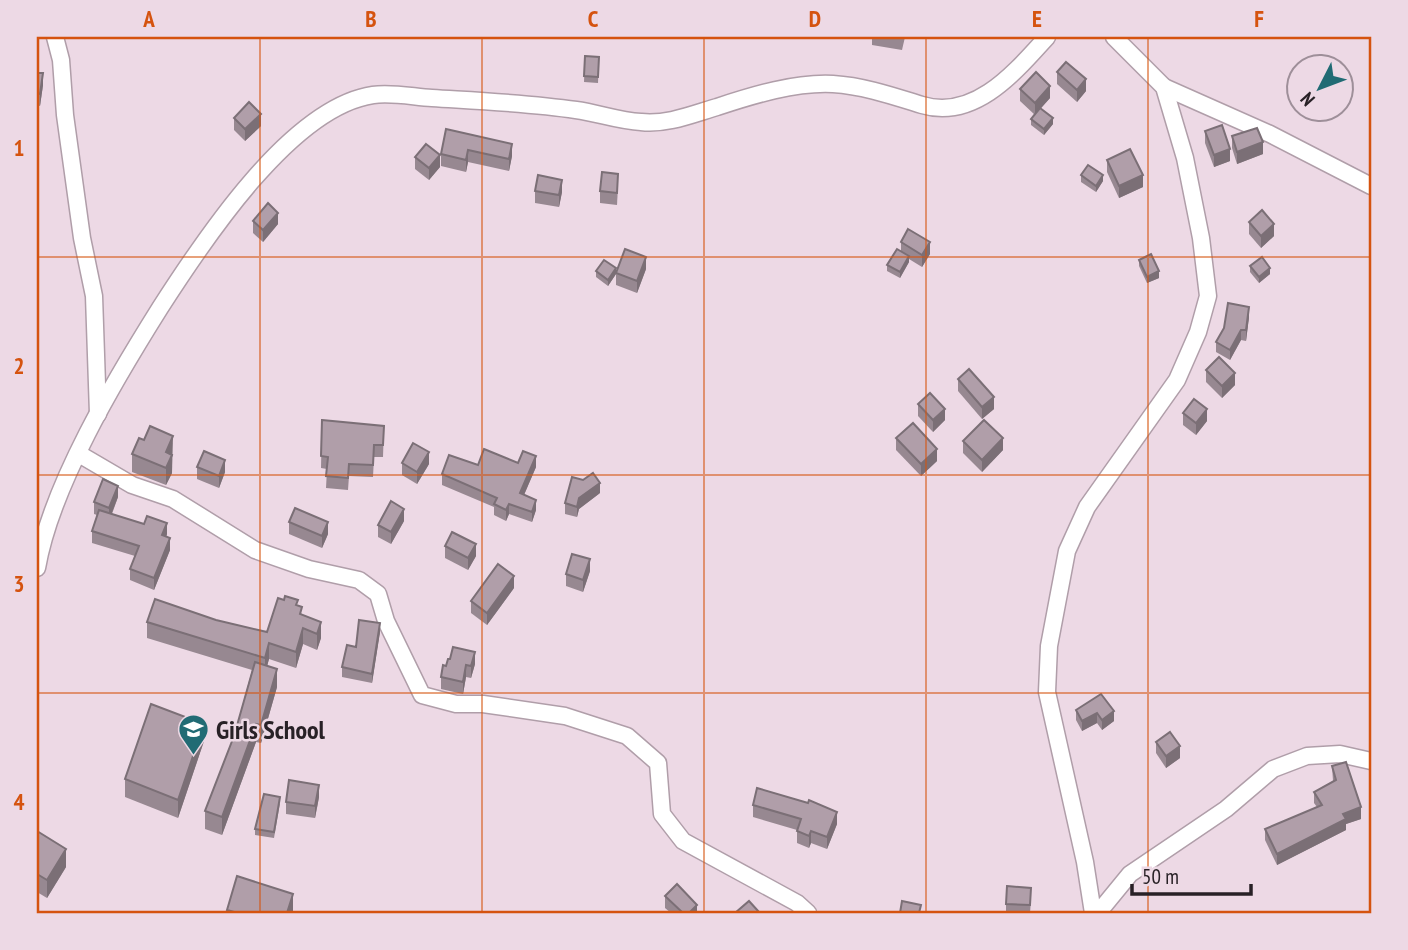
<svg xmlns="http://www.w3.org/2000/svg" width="1408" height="950" font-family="'PT Sans Narrow',sans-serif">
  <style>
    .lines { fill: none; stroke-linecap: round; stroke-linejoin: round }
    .street-casing { stroke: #b09ea9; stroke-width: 19 }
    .street { stroke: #fff; stroke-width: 16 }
    .wall { fill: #978891 }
    .shaded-wall { fill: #7b6f76 }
    .building { fill: #b09ea9; stroke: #7b6f76; stroke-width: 2 }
    .grid { fill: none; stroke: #d5530f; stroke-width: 2; stroke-opacity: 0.55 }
    .labels { text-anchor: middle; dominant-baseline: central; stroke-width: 5; stroke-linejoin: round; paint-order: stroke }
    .poi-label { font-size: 26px; font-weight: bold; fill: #282126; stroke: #edd9e5; text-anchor: start }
    .neatline { fill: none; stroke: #d5530f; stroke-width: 2.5 }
    .grid-label { font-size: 23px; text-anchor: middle; font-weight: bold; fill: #d5530f }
  </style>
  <rect width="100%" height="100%" fill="#edd9e5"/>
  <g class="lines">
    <defs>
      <g id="street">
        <path d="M55,37L61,60L65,115L82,238L94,296L98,414"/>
        <path d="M1164,87L1270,134L1371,186"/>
        <path d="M79,454L132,485L173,499L255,550L309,569L359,580L378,594L386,621L422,695L456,704H483L565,716L627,736L658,763L662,814L683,841L797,903L808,913"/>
        <path d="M37,568C51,486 116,378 160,308C203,241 291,107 373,95C391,92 414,97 432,98C480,101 529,103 576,110C598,113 619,121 641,122C667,125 693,114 717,107C753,95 796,82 833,84C864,86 893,96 922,105C975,121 1016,71 1047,37"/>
        <path d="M1093,913L1085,862L1047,692L1049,646L1067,551L1087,507L1177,380L1198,332L1208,296L1201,238L1185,158L1164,87L1114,37"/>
        <path d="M1098,913L1130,874L1226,809L1273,769L1307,756L1340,754L1371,761"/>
      </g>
    </defs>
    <use href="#street" class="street-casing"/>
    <use href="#street" class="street"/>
  </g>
  <g class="wall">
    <path d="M872,37H905L902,50L872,45Z"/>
    <path d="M585,56L599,57L598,83L584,82Z"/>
    <path d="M1057,72L1086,91L1077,102L1057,84Z"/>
    <path d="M37,73L43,85L40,106L37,105Z"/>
    <path d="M1020,89L1050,98L1040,109L1053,124L1044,135L1031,125V119L1035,115L1020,101Z"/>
    <path d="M234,118L261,126L245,141L234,130Z"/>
    <path d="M446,129L512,156L509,171L468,162L466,172L441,166V154Z"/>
    <path d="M1205,131L1230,161L1214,167L1205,143Z"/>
    <path d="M1232,136L1263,154L1237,164L1232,148Z"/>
    <path d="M415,157L440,167L429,180L415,169Z"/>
    <path d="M1107,160L1143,187L1119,198L1107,172Z"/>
    <path d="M1081,175L1103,181L1096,192L1081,182Z"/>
    <path d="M618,186L617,205L600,203V191Z"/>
    <path d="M535,191L562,192L559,207L535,203Z"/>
    <path d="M253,221L278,224L263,242L253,233Z"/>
    <path d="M1249,222L1274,236L1261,248L1249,234Z"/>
    <path d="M901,242L930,254L922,267L909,259V262L900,278L887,271V265L901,251Z"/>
    <path d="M1139,260L1159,278L1147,283L1139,266Z"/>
    <path d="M1250,266L1270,274L1259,283L1250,272Z"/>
    <path d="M646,269L637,293L616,285V274L608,286L596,277V271L616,273Z"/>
    <path d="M1249,317L1246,341L1241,340L1230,360L1216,352V342Z"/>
    <path d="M1206,370L1235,385L1222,398L1206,382Z"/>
    <path d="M958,379L994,409L982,419L958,391Z"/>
    <path d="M918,404L945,420L933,432L918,416Z"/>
    <path d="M1183,413L1207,421L1196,435L1183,425Z"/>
    <path d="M322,420L384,426L383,457H374L373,477L349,476L348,490L326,488L327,469L321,468Z"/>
    <path d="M896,438L937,461L921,476L896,450Z"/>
    <path d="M963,441L1003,450L982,472L963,453Z"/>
    <path d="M132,454H173L172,457V473L166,485L132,472Z"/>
    <path d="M402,463L429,464L417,484L402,475Z"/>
    <path d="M518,463L536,467L524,495L536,510L532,522L509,514L506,521L494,515V507L442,485V474L478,465Z"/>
    <path d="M197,467L225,472L219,488L197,479Z"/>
    <path d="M600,493L579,509L577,517L565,514V503Z"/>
    <path d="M118,497L112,514L167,534L166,537L170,550L154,590L130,580V569L135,556L92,543V531L97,515L94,514V502Z"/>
    <path d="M404,521L391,544L378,537V525Z"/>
    <path d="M289,522L328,534L322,548L289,534Z"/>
    <path d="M445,546L476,556L468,570L445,558Z"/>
    <path d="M590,571L583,592L566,586V574Z"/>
    <path d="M514,588L487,625L471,613V601Z"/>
    <path d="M284,600L298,606L302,615L321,638L317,650L303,644L296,668L269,659L267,666L277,687L261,743L256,742L222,835L205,829V811L234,736L252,670L147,638V622L216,620L267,632Z"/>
    <path d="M380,632L372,683L342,677V667L356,647Z"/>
    <path d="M475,664L471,678L466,677L463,694L441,689V677L446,666Z"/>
    <path d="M1101,694L1114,721L1102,730L1097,723L1082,731L1076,720V710Z"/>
    <path d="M204,741L178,818L125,797V779Z"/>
    <path d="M1156,742L1180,758L1166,768L1156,753Z"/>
    <path d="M1332,766L1361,819L1346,824V830L1277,865L1265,840V829L1317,807L1314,803V792L1333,781Z"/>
    <path d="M319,797L315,818L286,814V802Z"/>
    <path d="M280,803L274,838L255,835V829Z"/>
    <path d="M753,805L837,824L827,849L811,843L809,848L797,843V830L753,817Z"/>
    <path d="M37,831L66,867L47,898L37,892Z"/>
    <path d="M665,896L697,913H671L665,908Z"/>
    <path d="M1031,900L1030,913H1006V904Z"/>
  </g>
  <g class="shaded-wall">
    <path d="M43,73V85L40,106V94Z"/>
    <path d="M1086,79V91L1077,102V90Z"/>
    <path d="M1050,86V98L1035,115V103Z"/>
    <path d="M261,114V126L245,141V129Z"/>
    <path d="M1053,118V124L1044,135V129Z"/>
    <path d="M1263,142V154L1237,164V152Z"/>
    <path d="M512,144V156L509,171V159Z"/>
    <path d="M1230,149V161L1214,167V155Z"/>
    <path d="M468,150V162L466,172V160Z"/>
    <path d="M440,155V167L429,180V168Z"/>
    <path d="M1103,175V181L1096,192V186Z"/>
    <path d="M1143,175V187L1119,198V186Z"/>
    <path d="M562,180V192L559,207V195Z"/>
    <path d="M278,213V224L263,242V230Z"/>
    <path d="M1274,224V236L1261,248V236Z"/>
    <path d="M930,242V254L922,267V255Z"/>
    <path d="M909,256V262L900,278V272Z"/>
    <path d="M646,257V269L637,293V281Z"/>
    <path d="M616,268V274L608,286V280Z"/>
    <path d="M1270,268V274L1259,283V277Z"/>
    <path d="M1159,271V278L1147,283V277Z"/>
    <path d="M1249,307V317L1246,341V330Z"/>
    <path d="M1241,330V340L1230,360V350Z"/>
    <path d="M1235,373V385L1222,398V386Z"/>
    <path d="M994,397V409L982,419V407Z"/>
    <path d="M945,409V420L933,432V420Z"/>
    <path d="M1207,409V421L1196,435V423Z"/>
    <path d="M173,436L172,473L166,485V452Z"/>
    <path d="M1003,438V450L982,472V460Z"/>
    <path d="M937,449V461L921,476V464Z"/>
    <path d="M429,452V464L417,484V472Z"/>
    <path d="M536,456V467L520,504V493Z"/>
    <path d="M225,460V472L219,488V476Z"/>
    <path d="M600,483V493L579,509L577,517V507L579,498Z"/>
    <path d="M118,486V497L109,520V508Z"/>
    <path d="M536,500V510L532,522V512Z"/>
    <path d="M509,504V514L506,521V510Z"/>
    <path d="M404,509V521L391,544V532Z"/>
    <path d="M328,522V534L322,548V536Z"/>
    <path d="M167,523V534L162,547V535Z"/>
    <path d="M170,538V550L154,590V578Z"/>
    <path d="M476,544V556L468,570V558Z"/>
    <path d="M590,559V571L583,592V580Z"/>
    <path d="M514,576V588L487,625V613Z"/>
    <path d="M321,622V638L317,650V634Z"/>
    <path d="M380,623V632L372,683V674Z"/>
    <path d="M303,628V644L296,668V652Z"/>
    <path d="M269,643V659L265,674V658Z"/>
    <path d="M475,652V664L471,678V666Z"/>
    <path d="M466,665V677L463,694V682Z"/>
    <path d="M277,669V687L261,743V725Z"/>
    <path d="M1114,711V721L1102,730V720Z"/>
    <path d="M1097,713V723L1082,731V721Z"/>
    <path d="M204,724V741L178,818V800Z"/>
    <path d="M256,724V742L222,835V817Z"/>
    <path d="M1180,746V758L1166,768V756Z"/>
    <path d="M319,785V797L315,818V806Z"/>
    <path d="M1361,807V819L1346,824V830L1277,865V854L1343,814Z"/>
    <path d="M837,812V824L827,849V837Z"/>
    <path d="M811,831V843L809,848V836Z"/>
    <path d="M66,849V867L47,898V880Z"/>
    <path d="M293,894V912L292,913H287Z"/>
    <path d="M697,905V913H689Z"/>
  </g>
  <g class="building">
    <path d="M585,56L599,57L598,77L584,76Z"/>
    <path d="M1066,62L1086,79L1077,90L1057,72Z"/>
    <path d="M1036,72L1050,86L1035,103L1020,89Z"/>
    <path d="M37,73H43L40,94L37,93Z"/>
    <path d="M249,102L261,114L245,129L234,118Z"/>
    <path d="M1040,108L1053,118L1044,129L1031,119Z"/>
    <path d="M1222,125L1230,149L1214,155L1205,131Z"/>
    <path d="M1257,128L1263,142L1237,152L1232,136Z"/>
    <path d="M446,129L512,144L509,159L468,150L466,160L441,154Z"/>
    <path d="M426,144L440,155L429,168L415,157Z"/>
    <path d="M1130,149L1143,175L1119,186L1107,160Z"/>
    <path d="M1088,165L1103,175L1096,186L1081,175Z"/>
    <path d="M602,172L618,174L617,193L600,191Z"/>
    <path d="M538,175L562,180L559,195L535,191Z"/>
    <path d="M268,203L278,213L263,230L253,221Z"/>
    <path d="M1262,210L1274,224L1261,236L1249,222Z"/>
    <path d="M908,229L930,242L922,255L901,242Z"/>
    <path d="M625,249L646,257L637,281L616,273Z"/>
    <path d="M897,249L909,256L900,272L887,265Z"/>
    <path d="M1151,254L1159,271L1147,277L1139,260Z"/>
    <path d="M1262,257L1270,268L1259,277L1250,266Z"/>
    <path d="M604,260L616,268L608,280L596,271Z"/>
    <path d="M1228,303L1249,307L1246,330H1241L1230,350L1216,342L1224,328Z"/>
    <path d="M1219,357L1235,373L1222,386L1206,370Z"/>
    <path d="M969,369L994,397L982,407L958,379Z"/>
    <path d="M930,393L945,409L933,420L918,404Z"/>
    <path d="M1194,399L1207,409L1196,423L1183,413Z"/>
    <path d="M322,420L384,426L383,445H374L373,465L349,464L348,478L326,476L328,457L321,456Z"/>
    <path d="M984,420L1003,438L982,460L963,441Z"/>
    <path d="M913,423L937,449L921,464L896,438Z"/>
    <path d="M150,426L173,436L166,452L172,455L166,468L132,454L139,438L144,440Z"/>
    <path d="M413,443L429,452L417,472L402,463Z"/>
    <path d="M484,449L518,463L523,451L536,456L520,493L536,500L532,512L509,504L506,510L494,504L497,498L442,474L449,455L478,465Z"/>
    <path d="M204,451L225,460L219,476L197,467Z"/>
    <path d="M593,473L600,483L579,498L577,507L565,503L572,477L583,480Z"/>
    <path d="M103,479L118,486L109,508L94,502Z"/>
    <path d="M391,501L404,509L391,532L378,525Z"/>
    <path d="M295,508L328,522L322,536L289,522Z"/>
    <path d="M99,510L144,524L147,516L167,523L162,535L170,538L154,578L130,569L139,546L92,531Z"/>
    <path d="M452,532L476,544L468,558L445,546Z"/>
    <path d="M572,554L590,559L583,580L566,574Z"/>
    <path d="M498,564L514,576L487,613L471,601Z"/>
    <path d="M285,596L298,600L296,605L302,607L300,614L321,622L317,634L303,628L296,652L269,643L265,658L147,622L155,599L216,620L267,632L278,598L284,600Z"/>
    <path d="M359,620L380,623L372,674L342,667L347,645L356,647Z"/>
    <path d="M453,647L475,652L471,666L466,665L463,682L441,677L443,665L446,666L448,659H450Z"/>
    <path d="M255,662L277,669L261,725L256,724L222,817L205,811L234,736Z"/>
    <path d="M1101,694L1114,711L1102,720L1097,713L1082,721L1076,710Z"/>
    <path d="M151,704L204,724L178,800L125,779Z"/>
    <path d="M1170,732L1180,746L1166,756L1156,742Z"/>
    <path d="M1346,762L1361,807L1343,814L1346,819L1277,854L1265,829L1322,805L1314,792L1336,780L1332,766Z"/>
    <path d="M289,780L319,785L315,806L286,802Z"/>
    <path d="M757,788L808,803L809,800L837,812L827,837L811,831L809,836L797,831L801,819L753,805Z"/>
    <path d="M264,794L280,797L274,832L255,829Z"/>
    <path d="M37,831L66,849L47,880L37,874Z"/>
    <path d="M237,876L293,894L287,913H238L227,910Z"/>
    <path d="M677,884L697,905L689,913H683L665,896Z"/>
    <path d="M1007,886L1031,888L1030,905L1006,904Z"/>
    <path d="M749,901L759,912L758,913H735Z"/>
    <path d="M902,901L921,905L919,913H900Z"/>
  </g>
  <path class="grid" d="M260,37V913M482,37V913M704,37V913M926,37V913M1148,37V913M37,257H1371M37,475H1371M37,693H1371"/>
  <defs>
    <symbol id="school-pin" viewBox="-11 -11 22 30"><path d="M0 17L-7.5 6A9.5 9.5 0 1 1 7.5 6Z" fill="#216b74" stroke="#edd9e5"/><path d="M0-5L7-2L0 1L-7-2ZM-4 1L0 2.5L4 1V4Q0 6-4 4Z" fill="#fff"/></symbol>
  </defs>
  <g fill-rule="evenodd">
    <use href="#school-pin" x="176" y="712" width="35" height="47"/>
  </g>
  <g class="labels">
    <g class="poi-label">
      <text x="216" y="729">Girls School</text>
    </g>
  </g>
  <rect width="1408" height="950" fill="none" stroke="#edd9e5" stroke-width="77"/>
  <g transform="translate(1320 88) rotate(228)"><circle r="33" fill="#edd9e5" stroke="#9e8f99" stroke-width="2"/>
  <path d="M0-5L12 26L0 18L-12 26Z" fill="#216b74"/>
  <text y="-10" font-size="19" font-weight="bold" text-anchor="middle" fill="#282126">N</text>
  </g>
  <path d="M1132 884v10h119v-10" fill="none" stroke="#282126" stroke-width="3.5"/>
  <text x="1142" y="884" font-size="21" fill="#282126" stroke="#edd9e5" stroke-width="5" paint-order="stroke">50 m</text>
  <rect x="38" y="38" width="1332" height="874" class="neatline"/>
  <g class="grid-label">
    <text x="149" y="27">A</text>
    <text x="371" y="27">B</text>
    <text x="593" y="27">C</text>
    <text x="815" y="27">D</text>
    <text x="1037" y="27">E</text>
    <text x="1259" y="27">F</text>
    <text x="19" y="156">1</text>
    <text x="19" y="374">2</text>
    <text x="19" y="592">3</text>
    <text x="19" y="810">4</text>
  </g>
</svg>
